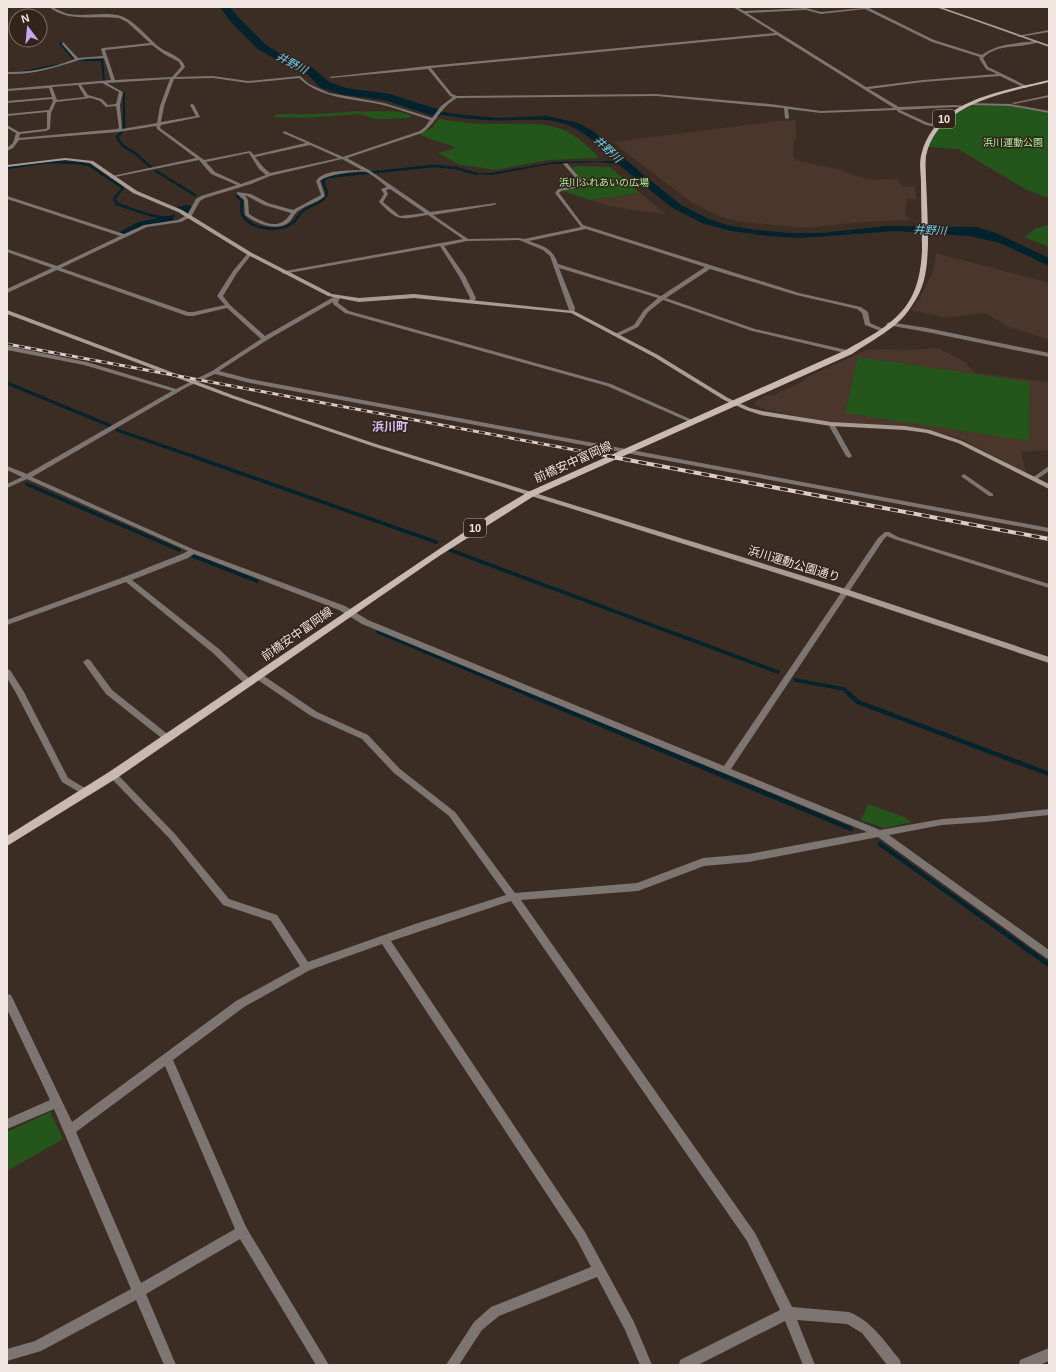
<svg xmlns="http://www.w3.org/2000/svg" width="1056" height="1372" font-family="Helvetica,'Noto Sans JP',sans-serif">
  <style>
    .built { fill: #4a362a }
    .green { fill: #24561b }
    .water { fill: #01232d }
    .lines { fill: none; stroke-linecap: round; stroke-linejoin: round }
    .stream-far4 { stroke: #01232d; stroke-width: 2 }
    .stream-far3 { stroke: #01232d; stroke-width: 2.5 }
    .stream-far2 { stroke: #01232d; stroke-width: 3 }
    .stream-far1 { stroke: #01232d; stroke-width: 3.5 }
    .stream { stroke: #01232d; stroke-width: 4.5 }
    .canal { fill: #01232d; fill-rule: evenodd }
    .river { fill: #01232d; fill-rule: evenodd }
    .street { fill: #7d7571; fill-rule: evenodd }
    .secondary { fill: #a99c94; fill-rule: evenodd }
    .primary { fill: #cab9b0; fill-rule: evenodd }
    .rail-far1-casing { stroke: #d8cdc7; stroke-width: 3 }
    .rail-casing { stroke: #d8cdc7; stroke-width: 4 }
    .rail-far1 { stroke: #32231b; stroke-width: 2; stroke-dasharray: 6; stroke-linecap: butt }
    .rail { stroke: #32231b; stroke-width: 2.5; stroke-dasharray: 8; stroke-linecap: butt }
    .labels { text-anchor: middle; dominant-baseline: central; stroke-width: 3; stroke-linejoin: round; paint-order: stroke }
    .far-park-label { font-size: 10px; fill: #aaf49d; stroke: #32231b }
    .far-water-label { font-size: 11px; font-style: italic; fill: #68d3f5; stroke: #32231b }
    .shield { fill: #32231b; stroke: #b7aba5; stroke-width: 1 }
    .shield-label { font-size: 11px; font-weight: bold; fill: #f0e5e0 }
    .far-quarter-label { font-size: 12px; font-weight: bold; fill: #d6bef5; stroke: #32231b }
    .street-label { font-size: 12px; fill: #f0e5e0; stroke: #32231b }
  </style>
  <rect width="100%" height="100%" fill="#3c2d24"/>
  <g class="built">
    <path d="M796,120L795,124L797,136L794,141L793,156L795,159L799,161L841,170L853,175L875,180L897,179L903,187L915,186L916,199H907L905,215L912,220L863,222L804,228L743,222L721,217L691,202L629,155L614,142L778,121Z"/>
    <path d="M640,193L666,214L637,211L609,206L590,200Z"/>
    <path d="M936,253L1049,283V340L1009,327L985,313L945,318L911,310L920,298L934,269Z"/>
    <path d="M938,348L965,362L970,368L976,373L1049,382V450L1021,452L1026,473L963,440L932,430L906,426L830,423L768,410L759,407L754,404L757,401L767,395L771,396L804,381L803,379L868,349L910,350Z"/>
  </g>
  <g class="green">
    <path d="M976,105L1009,106L1049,112V198L1027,190L958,149L929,147C931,131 959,108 976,105Z"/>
    <path d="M357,111C372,113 401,108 413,117L407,118L377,119L359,114L305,118L273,117L277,114H321Z"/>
    <path d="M439,119C455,121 472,124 488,124C525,125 557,117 586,145C591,150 595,152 598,158L548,160L495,170L458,164L438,153L456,148C445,142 430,141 420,134L432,128Z"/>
    <path d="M574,166L610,167L640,193L590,200L563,191L589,187L573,169Z"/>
    <path d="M1049,225V247L1024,237L1037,228Z"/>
    <path d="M858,357L1030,382L1029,441L845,413Z"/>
    <path d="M868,804L904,817L912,822L884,828L861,820Z"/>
    <path d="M50,1112L63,1139L7,1171V1132Z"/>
  </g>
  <path class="water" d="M407,101L429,109L455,114L499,118L547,116L578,123L593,131L646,177L681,205L709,219L727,225L755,230L790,233H822L887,226L977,227L996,233L1049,258V266L1000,243L969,236L896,231L800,238L768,236L732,231L704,224L671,207L618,164L598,162L551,164L492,175L470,173H491L555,162L614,161C600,147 586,132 568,125C543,115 515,122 489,120C459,119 431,114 403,103Z"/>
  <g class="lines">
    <g class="stream-far4">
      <path d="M60,43L73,58"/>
      <path d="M78,60H102L104,81"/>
      <path d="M23,72L58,65"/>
      <path d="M106,83L124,93V119"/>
    </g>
    <g class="stream-far3">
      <path d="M124,118V129"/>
      <path d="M122,132L117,137C125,151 126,146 136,154C141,158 145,163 151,167"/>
      <path d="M7,168L48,162L79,163L89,165L123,188L114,199L117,204C131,208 161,222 174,216"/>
      <path d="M156,171L195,195"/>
      <path d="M237,196L242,201C242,206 240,212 243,216C252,230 278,232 291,224C297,221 298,214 303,211C311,204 324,204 327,193L323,181L327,177L434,166L456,168L477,174"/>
    </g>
    <g class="stream-far2">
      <path d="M7,383L111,426"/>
      <path d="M117,430L195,457"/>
    </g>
    <g class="stream-far1">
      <path d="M192,456L436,542"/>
      <path d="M27,484L179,550"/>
      <path d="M450,550L778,672"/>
      <path d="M193,556L257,581"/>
      <path d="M378,632L529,695"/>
      <path d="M795,680L844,689L851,695"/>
    </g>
    <g class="stream">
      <path d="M527,694L851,829"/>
      <path d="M849,694L858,702L1049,774"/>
      <path d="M880,844L1049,965"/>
    </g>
    <path class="canal" d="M170,216L174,218L173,220L143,226L122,236L118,233L138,222Z"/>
    <g class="river">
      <path d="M220,7H230L238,17L266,45L288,58L313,68L329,82L346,88L390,94L440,110L442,113L440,116L436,117L384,100L344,95L321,88L305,72L280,62L258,49L230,21Z"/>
      <path d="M186,205L191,206L193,209C190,214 184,215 178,213L176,210L178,207Z"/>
    </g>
    <g class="street">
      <path d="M49,7C56,7 62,13 69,14C86,17 105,11 121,16C134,20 149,39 159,47C167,53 182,56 185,67L176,77L213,76L248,81L300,76L309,84L329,93L384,103L432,118L441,106L453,97L450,96L428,69L331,78L329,77L428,66L775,33L733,7H737L744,11L806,8L821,12L874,7L869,8L934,40L982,55C996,44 1019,43 1036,41L1038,42C1021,49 997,43 983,58L988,67L1027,86V88H1025L1000,76L923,82L869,89L899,107L954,105L966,106L965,108L954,107L900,110L928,123L938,125L937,127L926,125L898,112L897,110L821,113L788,109L789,118L787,119L785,118L784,108L656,96L457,98C440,107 436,124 422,133L347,158L369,170L430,212L496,203V204L494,205L433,215L468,239L520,238L524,239L581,227L555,193L558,189L582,185L563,164L567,163L587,186L561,191L559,193L583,225L799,293L861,307L868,312L870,323L886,330L883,332L865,325L862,313L857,309L796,295L710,269L666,298L755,329L851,351V353L849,354L752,331L663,300L648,312L638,327L619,336H615V334L634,325L644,310L658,298L559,268L575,308L574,313H570L550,256L543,250L519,240L467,241L444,246L465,276L476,298L474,302L472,303L469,301L470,298L459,276L440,246L283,274L282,273L285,271L463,239L428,215C401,219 399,223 379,202L384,194L381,189L387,187C382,183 372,174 366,172C358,170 326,175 320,181L325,196C317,203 306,205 298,211C293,215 292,220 288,223C276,232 255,223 245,215L244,200L237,194V192L251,194L268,203L293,210L321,195L316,181C324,169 349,171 362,170L342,159L270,176L251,184L205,198L200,201L191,217L181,222L147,227L61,268L188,312H193L225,305L217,296L233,271L248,253H252V254L237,273L223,296L230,305L265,336L337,295L340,297L338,303L349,311L611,384L697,422L694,424L692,423L607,386L345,313L333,304V302L267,340L219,371L250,379L1049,528V532L250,383L215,374L187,387L32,477L195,550L345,606L368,620L724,766L878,538L885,532H889L898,537L1049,584V588L894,539L887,536L884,539L731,769L880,830L942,819L985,816L1049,809V815L985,822L942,825L889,835L1049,950V959L1046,958L878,837L749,862L704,866L638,891L521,900L755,1233L792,1307L849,1312C872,1321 885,1342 900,1360L901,1365H887L862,1333L847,1324L797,1320L815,1365H803L785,1321L698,1365H679L680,1360L780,1310L747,1241L511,901L391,941L585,1232L634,1322L652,1365H640L625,1330L597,1277L499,1316L482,1330L459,1365H446L474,1322L491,1307L591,1267L577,1240L382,944L310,970L244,1007L173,1060L246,1227L329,1365H316L240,1239L146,1294L176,1365H164L136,1300L41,1351L7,1361V1349L35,1341L131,1289L54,1109L7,1129V1119L50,1100L7,1009V994L11,995L72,1122L236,1001L300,966L271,921L223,905L169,838L110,777L109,775L110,773H116L175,834L229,899L277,915L308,962L415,924L506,895L449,816L394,773L362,739L311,716L255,678L254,676L255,674H261L317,712L368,735L400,769L455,812L515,893L637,883L703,858L749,854L867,832L362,624L339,610L194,554L188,558L132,580L219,649L252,681L253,683L252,685H246L213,653L126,582L7,625V620L124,577L182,554L188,551L27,479L7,488V484L22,477L7,470V466L27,474L172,391L84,365L7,350V346L87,362L176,389L212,371L261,339L227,308L193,316H187L57,270L7,293V289L52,268L7,252V249L57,266L120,236L7,199V196L124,234L144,225L178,220L187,215L196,199L201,196L237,185L211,174L199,160L110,178V176H112L196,158L157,129L156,126L118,132L19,140L13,148L7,151V148L13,143L16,133L7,128V125L19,132L45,129L47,128V112L7,116V114L49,110L53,101L52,99L7,103V101L52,97L49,88L7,91V89L111,80L104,58C95,59 85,58 76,61C53,68 32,75 7,74V72C30,73 54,67 75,59L62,44L63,42L78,58L103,56L101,49L103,48L150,43L127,22L119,18C96,15 69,23 49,7ZM865,9L932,42L980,57L979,58L986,69L997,74L923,80L866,87L747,13L806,10L821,14ZM777,35L894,108L821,111L770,104L656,94L457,96L452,94L431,68ZM152,45L164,54L179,62L181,67L172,77L115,80L105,50ZM213,78L248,83L299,78C322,100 354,98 383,105C399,109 414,115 430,120L425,127L420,131L343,157L284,131L283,133L306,143L254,155L250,151L204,160L160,128L161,125L200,117L194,105L192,104L190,105L196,116L161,122L164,106L174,79ZM170,79L160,106L157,123L122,129L120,105L123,92L107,83ZM102,83L119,92L116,104L108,105L102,99L88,95L81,85ZM78,85L85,97L57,100L52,87ZM91,98L100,101L106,107L116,106L119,128L117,129L19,138L20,134L46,131L50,129L51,113L56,102ZM310,145L339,158L270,173L263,167L255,157ZM249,153L259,169L266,175L241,184L215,172L206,162ZM390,189L425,213L400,216L383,202L388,194L386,190ZM245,195L264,205L291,213C280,231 265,224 249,214L248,200ZM586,229L705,267L661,296L558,264C552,247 544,247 529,241ZM165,1066L235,1229L141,1283L76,1132Z"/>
      <path d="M1049,30V32L1019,37L1017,36Z"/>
      <path d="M1049,95V97L1014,104L1012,103Z"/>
      <path d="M970,103L1010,104L1049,111V113L1010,106L969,105Z"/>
      <path d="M889,322L927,328L1049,353V357L927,332L887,325L886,324Z"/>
      <path d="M831,422L834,424L852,456L851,457L849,458L846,456L828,424Z"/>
      <path d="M1049,466V471L1036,480H1032V478Z"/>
      <path d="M964,474L993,494V496H989L962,477L961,476Z"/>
      <path d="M87,659L90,660L112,690L170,736L171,738L170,740H164L106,694L83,662Z"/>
      <path d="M7,669L10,670L24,692L68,778L90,791L91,793L90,795H84L62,782L16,693L7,678Z"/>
      <path d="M1049,1348V1361L1039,1365H1019L1020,1360Z"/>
    </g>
    <g class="secondary">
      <path d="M936,7H941L1049,45V47Z"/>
      <path d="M65,158L93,161L137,191L182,210L252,253L332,294L359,298L414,294L574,311L658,355L728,398L750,408L762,411L831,422L905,426L930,430L962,441L1049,484V489L958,443L927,433L905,430L831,426L761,415L746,410L724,400L654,357L571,313L414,298L359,302L328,296L248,255L178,212L133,193L90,163L65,160L7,167V165Z"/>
      <path d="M7,310L235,396L376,444L849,590L1049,657V663L843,594L372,446L231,398L7,314Z"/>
    </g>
    <path class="primary" d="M1049,80V82C1005,93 937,103 926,156C925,163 926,173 926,180C927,201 928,223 928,244C927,269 926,286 911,307C898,328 872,340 852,354L534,496L439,556L117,778L7,846V836L109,772L491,514L528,492L846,350C865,339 887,328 901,312C917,295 921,272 922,250C922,228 921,205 921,183C921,174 919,164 921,156C933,100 1003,91 1049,80Z"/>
    <defs>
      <path id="rail-far1" d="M7,344L613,457"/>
      <path id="rail" d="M607,456L1049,539"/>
    </defs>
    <use href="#rail-far1" class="rail-far1-casing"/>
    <use href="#rail" class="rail-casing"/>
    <use href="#rail-far1" class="rail-far1"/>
    <use href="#rail" class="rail"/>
  </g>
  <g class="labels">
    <g class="far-park-label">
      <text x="1013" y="142">浜川運動公園</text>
      <text x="604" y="182">浜川ふれあいの広場</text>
    </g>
    <g class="far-water-label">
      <text transform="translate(292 63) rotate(28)">井野川</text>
      <text transform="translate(608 149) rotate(43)">井野川</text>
      <text transform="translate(930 230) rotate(3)">井野川</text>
    </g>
    <g class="shield">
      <rect x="933" y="110" width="22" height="18" rx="3"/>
      <rect x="464" y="519" width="22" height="18" rx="3"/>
    </g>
    <g class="shield-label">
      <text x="944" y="119">10</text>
      <text x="475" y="528">10</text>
    </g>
    <g class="far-quarter-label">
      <text x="390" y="427">浜川町</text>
    </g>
    <g class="street-label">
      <text transform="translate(573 462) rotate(-24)">前橋安中富岡線</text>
      <text transform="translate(794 564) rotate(17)">浜川運動公園通り</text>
      <text transform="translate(297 634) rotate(-35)">前橋安中富岡線</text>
    </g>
  </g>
  <rect width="1056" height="1372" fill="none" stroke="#f0e5e0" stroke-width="16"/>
  <g transform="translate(28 28) rotate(344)"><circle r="19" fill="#32231b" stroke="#7e716a"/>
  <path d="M0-3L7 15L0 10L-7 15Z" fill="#c7a6f0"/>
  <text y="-6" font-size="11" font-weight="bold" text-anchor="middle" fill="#f0e5e0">N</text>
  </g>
</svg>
